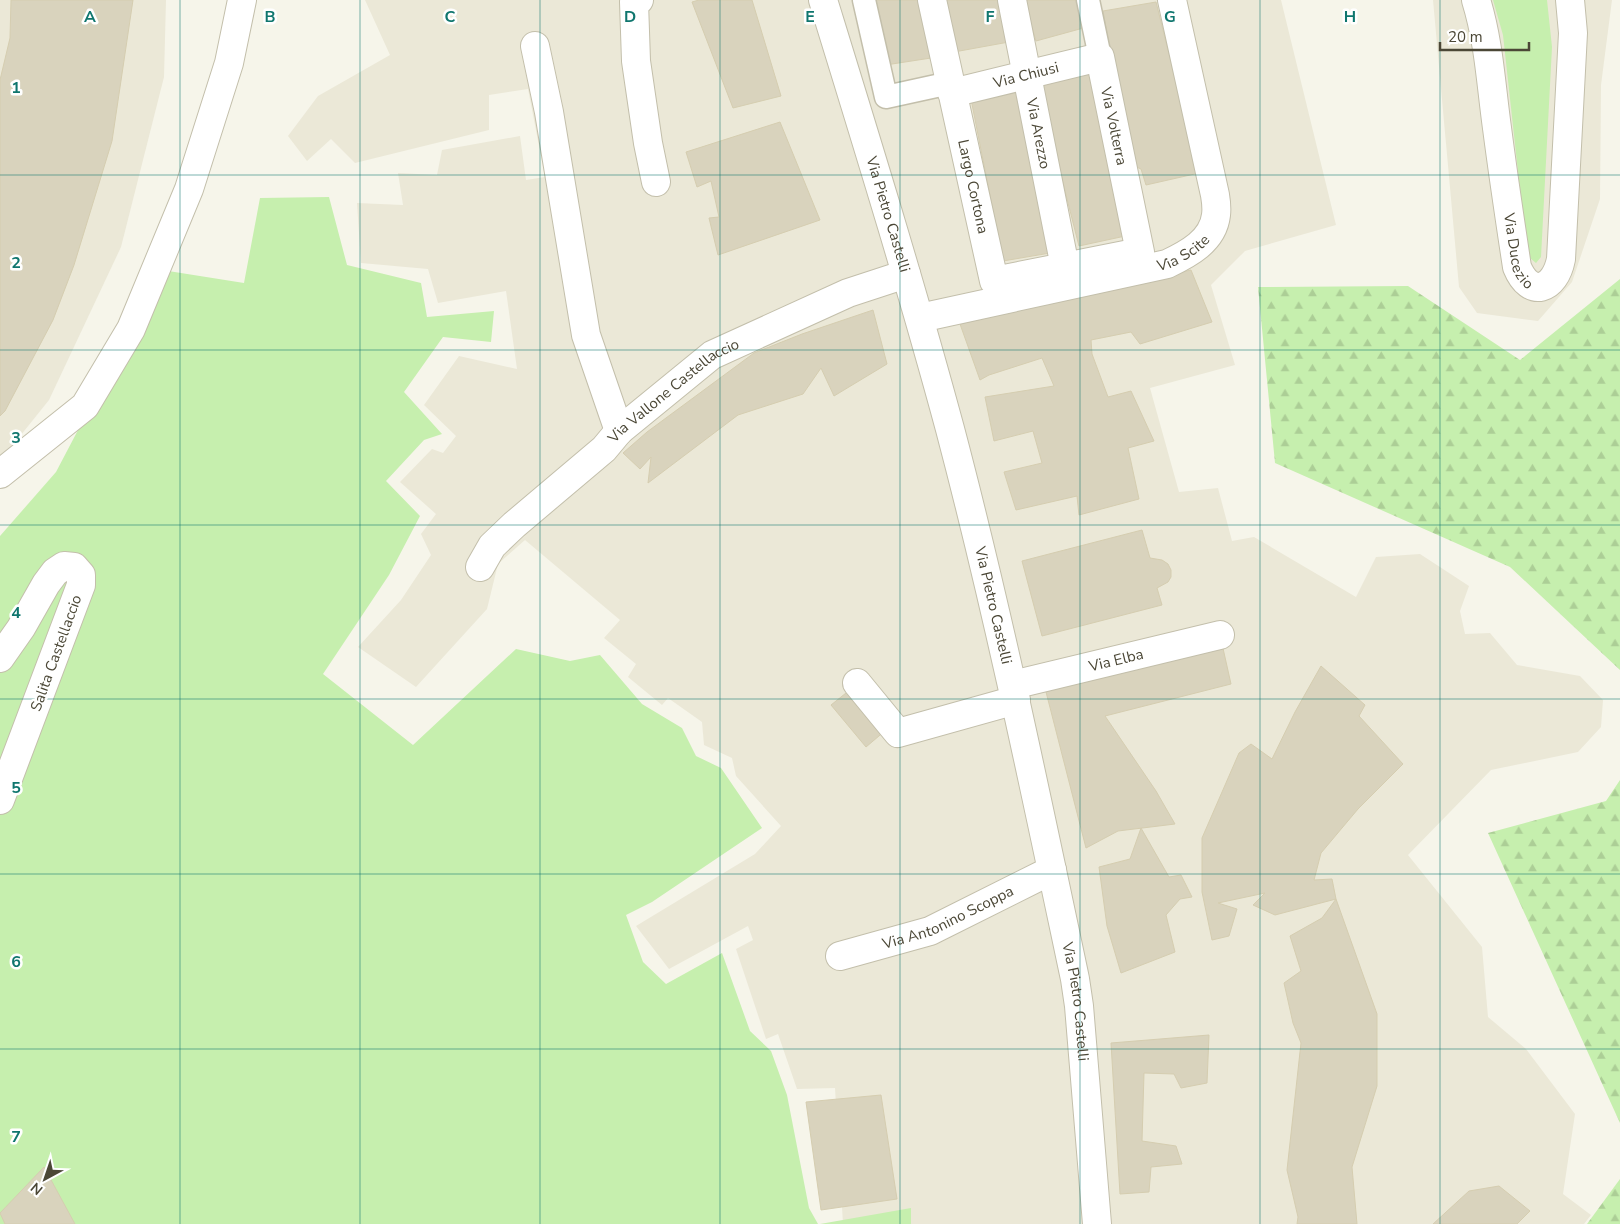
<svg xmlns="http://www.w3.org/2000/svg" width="1620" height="1224" font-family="'Nunito Sans',sans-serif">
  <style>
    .residential { fill: #ebe8d7 }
    .grass { fill: #c6efae }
    .forest { fill: url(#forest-firs) }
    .building { fill: #d9d3bd; stroke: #d5cdb0 }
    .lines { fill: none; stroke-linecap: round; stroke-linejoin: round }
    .pedestrian-casing { stroke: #c3bfab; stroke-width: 25 }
    .minor-casing { stroke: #c3bfab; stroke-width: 30 }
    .tertiary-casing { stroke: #c3bfab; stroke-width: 30 }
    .pedestrian { stroke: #fff; stroke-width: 22 }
    .minor { stroke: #fff; stroke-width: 28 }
    .tertiary { stroke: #fff; stroke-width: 28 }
    .grid { fill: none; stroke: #0f766e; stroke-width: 1; stroke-opacity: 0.55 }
    .labels { text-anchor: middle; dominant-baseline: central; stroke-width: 5; stroke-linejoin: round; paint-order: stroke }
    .street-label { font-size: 15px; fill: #4b4736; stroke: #fff }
    .grid-label { font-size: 16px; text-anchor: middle; font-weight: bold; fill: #0f766e; stroke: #fff; stroke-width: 5; stroke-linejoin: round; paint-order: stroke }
  </style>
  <defs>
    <pattern id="forest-firs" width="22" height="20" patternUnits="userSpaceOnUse" patternTransform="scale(1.25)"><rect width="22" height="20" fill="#c6efae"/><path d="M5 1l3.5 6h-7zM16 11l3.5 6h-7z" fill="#acce96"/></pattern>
  </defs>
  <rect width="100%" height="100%" fill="#f6f5ea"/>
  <g class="residential">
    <path d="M0,0H166L164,77L121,247L49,400L0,461Z"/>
    <path d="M365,0H1281L1336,225L1245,251L1211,285L1235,365L1150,388L1179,492L1218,488L1232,541L1254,537L1356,597L1376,557L1420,554L1469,586L1460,611L1465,634L1490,633L1517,665L1580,676L1603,700L1601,727L1578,752L1491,770L1408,855L1482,947L1488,1017L1526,1049L1575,1114L1563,1194L1591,1215L1584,1224H843L835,1088L797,1089L778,1034L766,1039L736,949L753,940L748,926L669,969L636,926L755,854L781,826L736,776L732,758L704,745L702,722L668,698L662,705L628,677L636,664L604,638L620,620L525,540L498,564L487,609L416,687L358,647L401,600L431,555L421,534L436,514L400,482L432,449L443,453L456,436L424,405L459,356L517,369L506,291L438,303L428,269L361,263L357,203L403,205L398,173L437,175L442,150L520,136L526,180L545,177L528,89L489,95V130L355,163L331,139L307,161L288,136L318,96L390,55Z"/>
    <path d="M1433,0H1612L1601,85L1600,199L1572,282L1538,321L1477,313L1459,287Z"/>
  </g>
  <g class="grass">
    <path d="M1493,0H1547L1552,47L1541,257L1536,263L1530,258L1523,217L1503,35Z"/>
    <path d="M329,197L347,265L421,283L427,317L494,311L491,342L443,337L404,392L442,434L424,440L386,481L420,516L389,575L323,674L413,745L516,649L570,661L600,655L642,704L682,728L696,756L721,768L762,828L652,902L626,915L643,962L666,984L722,953L750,1031L771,1051L787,1095L809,1208L818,1224H0V536L56,472L162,270L244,283L260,198Z"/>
    <path d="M911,1208V1224H820Z"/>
  </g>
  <g class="forest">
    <path d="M1620,279V670L1510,567L1275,463L1258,287L1408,286L1520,360Z"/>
    <path d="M1620,780V1123L1488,833L1606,801Z"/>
    <path d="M1620,1179V1224H1587Z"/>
  </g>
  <g class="building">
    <path d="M11,0H133L112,141L74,265L53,320L5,411L0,416V80L10,38Z"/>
    <path d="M699,0H752L781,96L733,108L692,2Z"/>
    <path d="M864,0H928L944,56L879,66Z"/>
    <path d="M939,0H1012L1020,40L954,52Z"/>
    <path d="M1024,0H1083L1087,27L1036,41Z"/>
    <path d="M1156,2L1199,173L1146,185L1141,169L1130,164L1103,11Z"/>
    <path d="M1095,70L1130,235L1079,246L1035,73Z"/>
    <path d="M1021,86L1062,251L1003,261L969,89Z"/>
    <path d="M780,122L820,220L718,255L709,218L719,217L711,181L697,187L686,152Z"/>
    <path d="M1191,270L1212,322L1140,344L1131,332L1091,340L1092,354L1108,397L1131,391L1154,441L1128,448L1139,499L1079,515L1077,496L1016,510L1004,472L1042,463L1033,431L994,441L985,397L1054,386L1042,358L989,375L980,380L960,324Z"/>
    <path d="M873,310L887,364L834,396L821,368L803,394L738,415L648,483L651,457L640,469L623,453L647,432L754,353L802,334Z"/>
    <path d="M1142,530L1150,558L1162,560L1168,564L1171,570V577L1168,582L1157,588L1162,605L1042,636L1022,561Z"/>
    <path d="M1220,635L1231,684L1105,716L1156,791L1175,824L1118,831L1086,848L1045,688Z"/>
    <path d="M1321,666L1365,705L1359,716L1403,764L1358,809L1321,853L1314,880L1332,879L1336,899L1275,915L1253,905L1265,893L1218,903L1237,909L1229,936L1212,940L1202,892V838L1239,753L1251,744L1272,759L1295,712Z"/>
    <path d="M851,689L886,730L866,747L831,705Z"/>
    <path d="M1141,828L1169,877L1181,875L1192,897L1180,899L1166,915L1175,952L1121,973L1107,926L1099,867L1130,859Z"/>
    <path d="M1336,899L1377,1014V1086L1352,1167L1357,1224H1297L1298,1217L1287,1170L1301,1043L1293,1023L1284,983L1301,971L1290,936L1322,918Z"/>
    <path d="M1209,1035L1207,1083L1181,1088L1174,1074L1144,1073L1142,1141L1176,1146L1182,1164L1151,1167L1149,1192L1120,1194L1111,1043Z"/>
    <path d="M881,1095L897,1199L821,1210L806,1102Z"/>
    <path d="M44,1167L75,1224H5L0,1213Z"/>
    <path d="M1499,1186L1530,1211L1517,1224H1433L1469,1191Z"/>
  </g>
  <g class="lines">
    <defs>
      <g id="pedestrian">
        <path d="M864,0L886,97L950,83"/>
        <path d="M1088,0L1100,57"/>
      </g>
      <g id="minor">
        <path d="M639,0L634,2L636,61L648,143L656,182"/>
        <path id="s1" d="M932,0L994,281L1140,252L1100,57L952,93"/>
        <path id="s2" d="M1012,0L1065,267"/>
        <path id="s3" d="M1476,0C1489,42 1491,85 1497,128C1503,174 1510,221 1517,267C1530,299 1555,290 1561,259L1573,33L1570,0"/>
        <path d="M535,46L549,112L586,335L619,431"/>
        <path id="s4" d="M920,318L1167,264C1188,254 1213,241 1216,215C1217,208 1216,201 1215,195L1172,0"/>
        <path d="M0,474L85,406L131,329L189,189L229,63L242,0"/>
        <path id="s5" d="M480,567L492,546L514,525L604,449L619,431L712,355L848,293L906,274"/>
        <path d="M0,658L21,628L46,584L55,572L64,566L74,567L81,575V585L0,800"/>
        <path d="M857,683L898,733L1016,700"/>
        <path id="s6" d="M1013,685L1220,635"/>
        <path id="s7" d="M840,956L930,931L1052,870"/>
      </g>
      <g id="tertiary">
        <path id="s8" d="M823,0C867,143 911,285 950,429C998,611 1036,795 1075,979L1079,1006L1097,1224"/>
      </g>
    </defs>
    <use href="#pedestrian" class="pedestrian-casing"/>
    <use href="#minor" class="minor-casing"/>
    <use href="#tertiary" class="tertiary-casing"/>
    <use href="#pedestrian" class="pedestrian"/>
    <use href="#minor" class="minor"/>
    <use href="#tertiary" class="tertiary"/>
  </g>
  <path class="grid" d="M180,0V1224M360,0V1224M540,0V1224M720,0V1224M900,0V1224M1080,0V1224M1260,0V1224M1440,0V1224M0,175H1620M0,350H1620M0,525H1620M0,699H1620M0,874H1620M0,1049H1620"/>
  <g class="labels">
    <g class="street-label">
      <text transform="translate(1026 75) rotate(-14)">Via Chiusi</text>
      <text transform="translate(1114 126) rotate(78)">Via Volterra</text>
      <text stroke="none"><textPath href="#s2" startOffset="136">Via Arezzo</textPath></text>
      <text stroke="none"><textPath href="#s1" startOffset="191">Largo Cortona</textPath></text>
      <text stroke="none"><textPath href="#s8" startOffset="224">Via Pietro Castelli</textPath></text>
      <text stroke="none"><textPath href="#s3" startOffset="255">Via Ducezio</textPath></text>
      <text stroke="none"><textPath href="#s4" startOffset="272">Via Scite</textPath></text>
      <text stroke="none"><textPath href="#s5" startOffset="264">Via Vallone Castellaccio</textPath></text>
      <text stroke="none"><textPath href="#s8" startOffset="629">Via Pietro Castelli</textPath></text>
      <text transform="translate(56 653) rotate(-70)">Salita Castellaccio</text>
      <text stroke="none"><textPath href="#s6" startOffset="106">Via Elba</textPath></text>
      <text stroke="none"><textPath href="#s7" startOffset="115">Via Antonino Scoppa</textPath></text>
      <text stroke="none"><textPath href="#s8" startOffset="1034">Via Pietro Castelli</textPath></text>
    </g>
  </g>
  <g class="grid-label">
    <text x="90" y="22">A</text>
    <text x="270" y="22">B</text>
    <text x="450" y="22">C</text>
    <text x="630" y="22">D</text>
    <text x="810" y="22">E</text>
    <text x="990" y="22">F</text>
    <text x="1170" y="22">G</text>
    <text x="1350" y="22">H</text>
    <text x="16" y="93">1</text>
    <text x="16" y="268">2</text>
    <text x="16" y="443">3</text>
    <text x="16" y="618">4</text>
    <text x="16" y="793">5</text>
    <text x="16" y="967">6</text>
    <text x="16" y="1142">7</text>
  </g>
  <g transform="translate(45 1179) rotate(220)" stroke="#ffffff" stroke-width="4" paint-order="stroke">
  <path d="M0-4L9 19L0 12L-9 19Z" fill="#4b4736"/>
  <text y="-8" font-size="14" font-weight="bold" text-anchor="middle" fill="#4b4736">N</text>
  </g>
  <path d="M1440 42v8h89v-8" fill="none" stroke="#4b4736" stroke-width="2.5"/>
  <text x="1448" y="42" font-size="15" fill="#4b4736" stroke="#ffffff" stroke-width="4" paint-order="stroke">20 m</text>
</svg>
